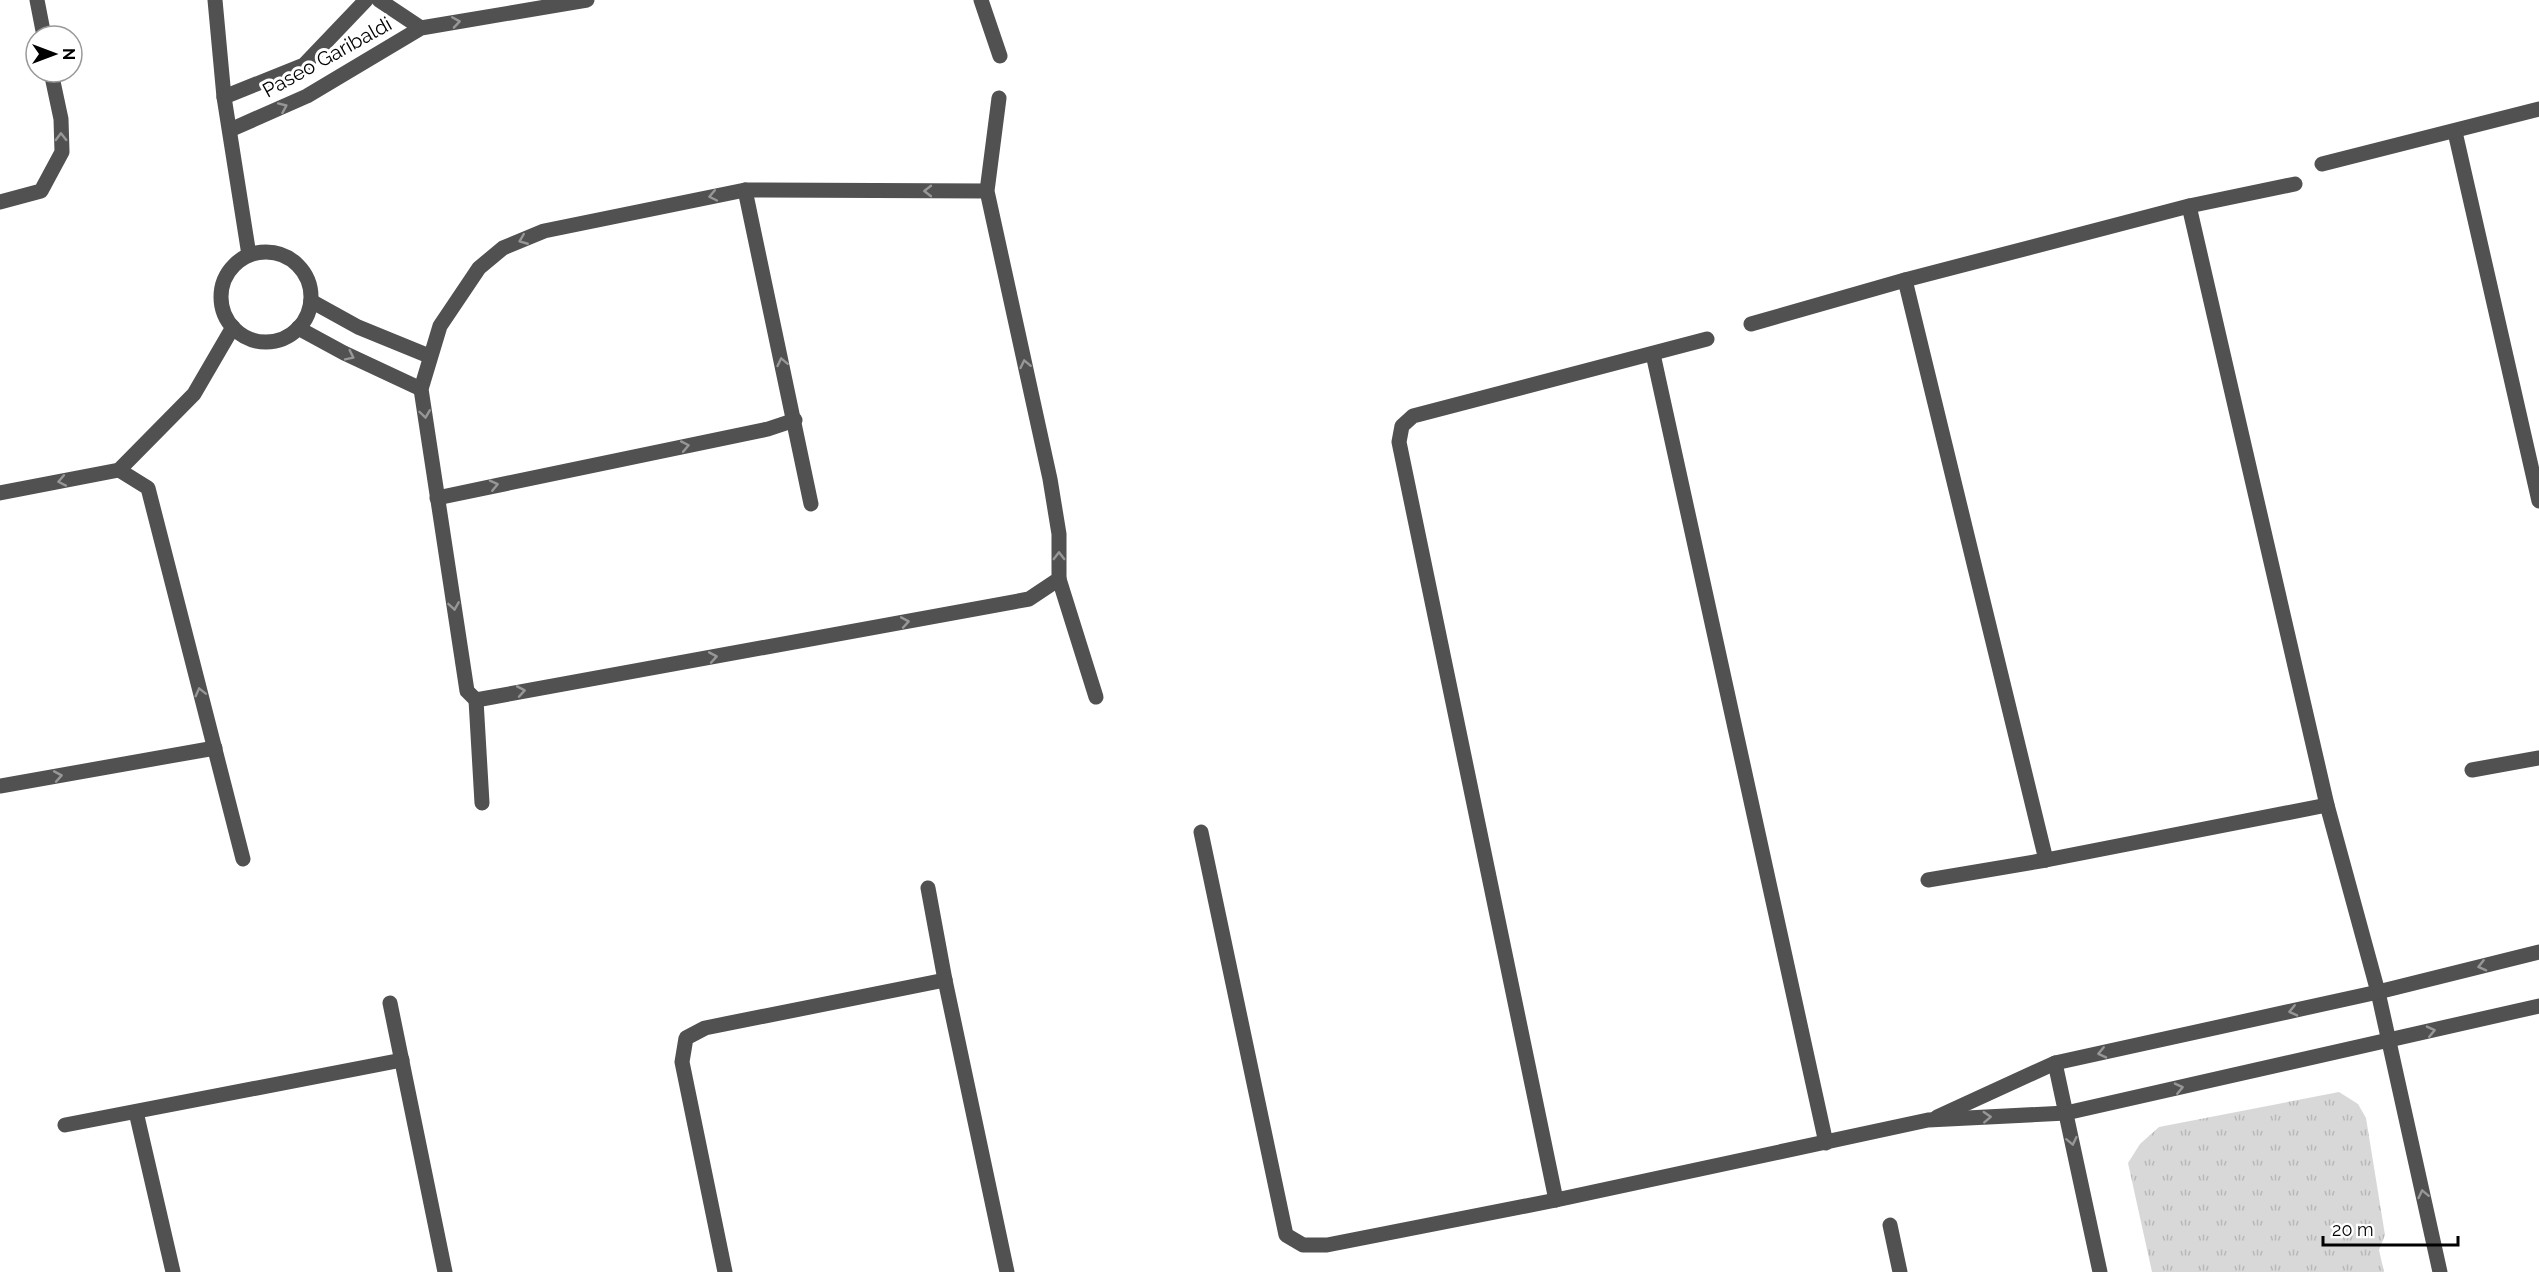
<svg xmlns="http://www.w3.org/2000/svg" width="2539" height="1272" font-family="Raleway,sans-serif">
  <style>
    .park { fill: url(#park-tufts) }
    .lines { fill: none; stroke-linecap: round; stroke-linejoin: round }
    .minor { stroke: #515151; stroke-width: 15 }
    .oneway { stroke: #979797 }
    .labels { text-anchor: middle; dominant-baseline: central; stroke-width: 6; stroke-linejoin: round; paint-order: stroke }
    .street-label { font-size: 20px; fill: #000; stroke: #fff }
  </style>
  <defs>
    <pattern id="park-tufts" width="24" height="20" patternUnits="userSpaceOnUse" patternTransform="scale(1.5)"><rect width="24" height="20" fill="#d8d8d8"/><path d="M3 7l-1-3M5 7V3M7 7l1-3M15 17l-1-3M17 17v-4M19 17l1-3" fill="none" stroke="#b8b8b8"/></pattern>
  </defs>
  <rect width="100%" height="100%" fill="#fff"/>
  <path class="park" d="M2339,1092L2358,1104L2366,1118L2385,1235L2379,1250L2384,1272H2152L2128,1163L2140,1144L2159,1127Z"/>
  <g class="lines">
    <g class="minor">
      <path d="M37,0L44,36"/>
      <path d="M215,0L224,97L249,255"/>
      <path d="M379,0L421,28"/>
      <path d="M981,0L1000,56"/>
      <path d="M224,97L304,65L366,0"/>
      <path d="M230,130L307,96L421,28L587,0"/>
      <path d="M2455,132L2539,501"/>
      <path d="M2322,164L2539,109"/>
      <path d="M745,190L811,504"/>
      <path d="M987,191L745,190L544,231L503,248L479,268L440,326L421,389L467,691L476,700L1029,599L1059,579V534L1050,479L987,191L999,98"/>
      <path d="M0,202L41,191L62,152L61,119L51,72"/>
      <path d="M2189,206L2327,805L2378,992L2440,1272"/>
      <circle cx="266" cy="297" r="45"/>
      <path d="M1905,280L2189,206L2295,184"/>
      <path d="M311,301L358,327L429,356"/>
      <path d="M1751,324L1905,280L2046,860L2327,805"/>
      <path d="M298,328L344,353L421,389"/>
      <path d="M1653,354L1826,1143"/>
      <path d="M119,470L148,488L243,859"/>
      <path d="M0,493L119,470L194,394L233,327"/>
      <path d="M437,498L768,429L795,420"/>
      <path d="M1059,579L1096,697"/>
      <path d="M476,700L482,803"/>
      <path d="M2472,770L2539,758"/>
      <path d="M0,786L215,748"/>
      <path d="M1201,832L1286,1235L1303,1245H1327L1556,1200L1928,1120L2066,1113L2539,1006"/>
      <path d="M1928,880L2046,860"/>
      <path d="M928,888L945,980L1007,1272"/>
      <path d="M390,1003L445,1272"/>
      <path d="M2055,1063L2100,1272"/>
      <path d="M136,1112L173,1272"/>
      <path d="M1937,1117L2055,1063L2378,992L2539,952"/>
      <path d="M65,1125L402,1060"/>
      <path d="M1556,1200L1399,442L1402,426L1413,416L1707,339"/>
      <path d="M1890,1225L1900,1272"/>
      <path d="M725,1272L682,1062L686,1038L705,1028L945,980"/>
    </g>
  </g>
  <defs><path id="oneway-chevron" d="M-2-3.5L2.5 0L-2 3.5" fill="none" stroke-width="1.6" stroke-linecap="round" stroke-linejoin="round" transform="scale(1.5)"/></defs>
  <g class="oneway">
    <use href="#oneway-chevron" transform="translate(456 22) rotate(-9)"/>
    <use href="#oneway-chevron" transform="translate(283 107) rotate(-24)"/>
    <use href="#oneway-chevron" transform="translate(61 137) rotate(-91)"/>
    <use href="#oneway-chevron" transform="translate(928 191) rotate(-180)"/>
    <use href="#oneway-chevron" transform="translate(713 196) rotate(168)"/>
    <use href="#oneway-chevron" transform="translate(523 240) rotate(158)"/>
    <use href="#oneway-chevron" transform="translate(350 356) rotate(26)"/>
    <use href="#oneway-chevron" transform="translate(782 362) rotate(-102)"/>
    <use href="#oneway-chevron" transform="translate(1025 364) rotate(-102)"/>
    <use href="#oneway-chevron" transform="translate(425 414) rotate(82)"/>
    <use href="#oneway-chevron" transform="translate(685 446) rotate(-11)"/>
    <use href="#oneway-chevron" transform="translate(62 481) rotate(169)"/>
    <use href="#oneway-chevron" transform="translate(494 485) rotate(-13)"/>
    <use href="#oneway-chevron" transform="translate(1059 556) rotate(-90)"/>
    <use href="#oneway-chevron" transform="translate(454 606) rotate(81)"/>
    <use href="#oneway-chevron" transform="translate(905 622) rotate(-10)"/>
    <use href="#oneway-chevron" transform="translate(713 657) rotate(-10)"/>
    <use href="#oneway-chevron" transform="translate(521 691) rotate(-10)"/>
    <use href="#oneway-chevron" transform="translate(200 692) rotate(-104)"/>
    <use href="#oneway-chevron" transform="translate(58 776) rotate(-10)"/>
    <use href="#oneway-chevron" transform="translate(2482 966) rotate(166)"/>
    <use href="#oneway-chevron" transform="translate(2293 1011) rotate(167)"/>
    <use href="#oneway-chevron" transform="translate(2431 1031) rotate(-13)"/>
    <use href="#oneway-chevron" transform="translate(2102 1053) rotate(167)"/>
    <use href="#oneway-chevron" transform="translate(2179 1088) rotate(-13)"/>
    <use href="#oneway-chevron" transform="translate(1987 1117) rotate(-3)"/>
    <use href="#oneway-chevron" transform="translate(2072 1141) rotate(78)"/>
    <use href="#oneway-chevron" transform="translate(2423 1194) rotate(-102)"/>
  </g>
  <g class="labels">
    <g class="street-label">
      <text transform="translate(327 57) rotate(-29)">Paseo Garibaldi</text>
    </g>
  </g>
  <g transform="translate(54 54) rotate(90)"><circle r="28" fill="#ffffff" stroke="#999999" stroke-width="1.5"/>
  <path d="M0-4.5L10 22L0 15L-10 22Z" fill="#000000"/>
  <text y="-9" font-size="16" font-weight="bold" text-anchor="middle" fill="#000000">N</text>
  </g>
  <path d="M2323 1236v9h135v-9" fill="none" stroke="#000000" stroke-width="3"/>
  <text x="2332" y="1236" font-size="18" fill="#000000" stroke="#ffffff" stroke-width="4.5" paint-order="stroke">20 m</text>
</svg>
